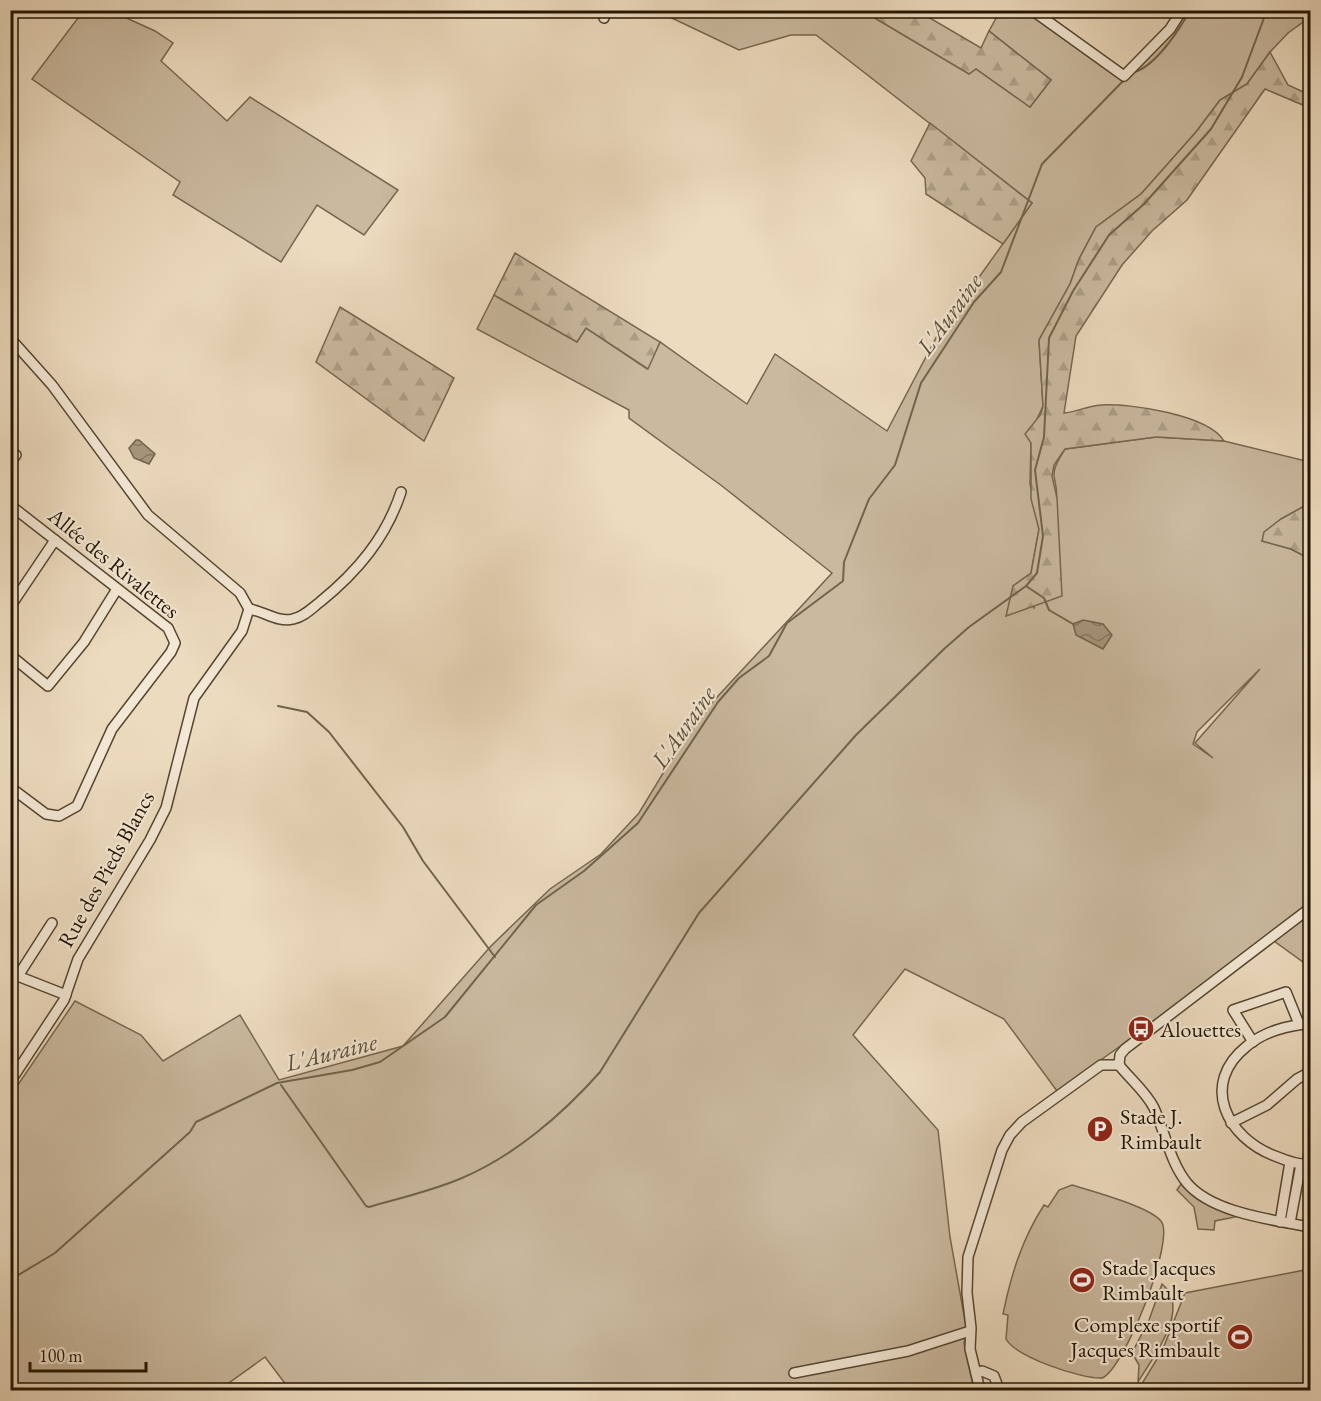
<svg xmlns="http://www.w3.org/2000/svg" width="1321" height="1401" font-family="'EB Garamond',serif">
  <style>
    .grass { fill: #cab99f; stroke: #766650; stroke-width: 1.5; fill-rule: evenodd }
    .forest { fill: url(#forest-firs); stroke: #766650; stroke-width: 1.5 }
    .water { fill: url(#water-waves); stroke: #72634c; stroke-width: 1.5 }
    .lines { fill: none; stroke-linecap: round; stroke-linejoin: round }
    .stream { stroke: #72634c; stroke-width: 2 }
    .street-casing { stroke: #554630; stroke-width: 12 }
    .street { stroke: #f3e8d5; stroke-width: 9 }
    .labels { text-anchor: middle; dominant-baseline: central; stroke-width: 4.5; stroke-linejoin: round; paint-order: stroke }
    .street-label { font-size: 22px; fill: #221401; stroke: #f3e8d5 }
    .poi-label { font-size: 22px; fill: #221401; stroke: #f3e8d5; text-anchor: start }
    .water-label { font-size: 24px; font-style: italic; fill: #5e4f39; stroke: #f3e8d5 }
  </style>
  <defs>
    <pattern id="forest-firs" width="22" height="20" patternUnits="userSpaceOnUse" patternTransform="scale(1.5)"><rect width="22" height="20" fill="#cab99f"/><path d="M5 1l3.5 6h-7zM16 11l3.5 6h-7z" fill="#ad9e87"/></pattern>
    <pattern id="water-waves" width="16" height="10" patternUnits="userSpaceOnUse" patternTransform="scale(1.5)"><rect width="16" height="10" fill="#a8977e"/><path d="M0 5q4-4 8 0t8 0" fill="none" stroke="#887a65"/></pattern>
  </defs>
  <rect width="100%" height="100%" fill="#eddbbf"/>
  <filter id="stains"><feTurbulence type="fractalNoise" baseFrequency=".00333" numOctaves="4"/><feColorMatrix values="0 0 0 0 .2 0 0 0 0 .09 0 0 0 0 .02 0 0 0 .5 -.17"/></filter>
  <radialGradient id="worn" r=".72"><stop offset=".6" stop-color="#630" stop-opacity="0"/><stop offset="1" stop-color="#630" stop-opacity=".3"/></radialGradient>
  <g class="grass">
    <path d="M84,10L111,11L155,31L173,43L161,61L227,121L250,97L398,190L364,235L317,205L281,262L173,195L180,182L32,79Z"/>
    <path d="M657,11H863L968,73L976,69L1030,107L1051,80L989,31L1000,11H1032L1124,76L1182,11H1310V17L1288,33L1270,52L1247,84L1220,100L1196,132L1141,194L1096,227L1079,259L1070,284L1039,340L1043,406L1037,419L1031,443L1030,484L1039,529L1031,573L1013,586L1034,608C1041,572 1050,537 1056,502C1060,475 1044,481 1065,449L1156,437L1224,441L1310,462V503L1281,519L1262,541L1291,549L1310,559V967L1271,939L1057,1091L1004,1019L905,969L853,1035L938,1130L950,1237L967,1332L964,1343L974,1390H290L265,1357L219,1390H11V1095L75,1001L141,1035L163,1061L240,1015L279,1080L403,1046L491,946L550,889L601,854L639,813L694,722L832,573L722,486L629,418V410L477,329L494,295L577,342L586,328L647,369L660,342L747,404L775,354L887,431L937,336L1032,203L816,35H791L739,50ZM1260,669L1195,743L1213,758L1193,744L1197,732Z"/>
    <path d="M1181,1184L1184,1185L1240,1216L1215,1221L1214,1230L1198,1229L1194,1207L1177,1190Z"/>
    <path d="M1072,1185C1091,1191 1148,1206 1161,1221C1176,1239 1124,1370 1102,1378C1081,1379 1016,1357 1006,1339L1008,1315L1003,1314C1011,1275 1022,1239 1044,1205L1048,1207L1059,1190Z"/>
    <path d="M1310,1269V1390H1138L1162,1351L1185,1293Z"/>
    <path d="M1162,1284C1192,1308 1153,1357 1138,1382L1139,1365L1132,1353L1149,1320Z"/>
  </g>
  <g class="forest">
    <path d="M863,11H918L981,48L989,31L1051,80L1030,107L976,69L969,74Z"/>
    <path d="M1270,52L1288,85L1310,95V108L1265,89L1187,200L1152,231L1122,265L1076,336L1064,413C1076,412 1088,406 1101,405C1130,403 1209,415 1224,441L1156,437L1065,449L1054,465L1052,476L1057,498L1062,596L1006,616L1013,586L1031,573L1039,529L1031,499V443L1025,434L1041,414L1043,406L1039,340L1070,284L1079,259L1096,227L1141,194L1196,132L1220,100L1247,84Z"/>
    <path d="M930,123L1032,203L1003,244L926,194L925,178L911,161Z"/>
    <path d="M515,253L660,342L648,369L586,328L577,342L494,295Z"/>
    <path d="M340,307L454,378L424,441L316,362Z"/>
    <path d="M1310,503V559L1291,549L1262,541L1264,532L1281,519Z"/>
  </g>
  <g class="water">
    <path d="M136,440H139L155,454L149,464L134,458L129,448Z"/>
    <path d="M1083,620L1103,624L1112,635L1103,649L1076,635L1073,624Z"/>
  </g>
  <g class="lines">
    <g class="stream">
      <path d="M1134,72C1155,67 1180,29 1190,10"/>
      <path d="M1026,586L1044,598L1049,610L1073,624"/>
      <path d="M278,706L307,712L329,732L403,827L423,861L495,957"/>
      <path d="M281,1085L366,1206L369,1207C400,1198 432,1191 462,1178C514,1156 563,1114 600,1072L699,913L856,735L944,649L969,627L1026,586L1037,573L1043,536L1035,470L1044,437L1049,338L1073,291L1109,235L1144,204L1211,129L1242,77L1267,10"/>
      <path d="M10,1280L55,1253L190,1132L196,1122L277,1083L352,1070L380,1062L445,1017L536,905L584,871L638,823L718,702L739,678L769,656L787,623L843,581L844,562L869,499L895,465L921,383L974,302L1001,272L1042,164L1125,79"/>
    </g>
    <defs>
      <g id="street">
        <path d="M1032,10L1124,76L1170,29L1182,10"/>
        <path d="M604,18L606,10"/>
        <path d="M10,338L52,385L148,515L240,593L249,609L242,631L194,698L166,808L150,840L78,959L64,1000L10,1082"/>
        <path d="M10,451L16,455L10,462"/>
        <path d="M10,505L168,628L175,643L171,652L112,729L77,806L59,816L46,814L10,787"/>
        <path d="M10,607L55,540"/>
        <path d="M249,609C264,611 278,623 293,619C304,617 312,608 320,602C357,572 386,538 401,492"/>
        <path d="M10,655L48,686L84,642L117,589"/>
        <path d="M10,973L66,995"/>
        <path d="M18,976L52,923"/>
        <path d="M1310,1023C1287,1026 1265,1031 1247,1046C1199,1084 1227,1138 1275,1156C1287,1161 1298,1165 1310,1165"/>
        <path d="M1253,1042L1233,1010L1286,992L1299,1024"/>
        <path d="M1119,1065C1130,1079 1146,1092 1154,1108C1165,1132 1170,1162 1187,1183C1212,1213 1274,1220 1310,1227"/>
        <path d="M1119,1065L1120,1055L1125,1049L1310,908"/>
        <path d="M1231,1123L1267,1105L1297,1079L1310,1072"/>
        <path d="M1307,1165L1310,1147"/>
        <path d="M1280,1222L1290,1162"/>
        <path d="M1290,1223L1301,1164"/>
        <path d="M794,1373L908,1351L970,1331"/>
        <path d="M976,1373L982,1371L994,1376L997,1384L996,1390"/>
        <path d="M980,1390L970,1349L971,1328L967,1293L968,1257L1002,1150L1010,1135L1022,1122L1101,1065H1119"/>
      </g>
    </defs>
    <use href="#street" class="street-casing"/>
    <use href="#street" class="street"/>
  </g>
  <defs>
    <symbol id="bus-disc" viewBox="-11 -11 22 22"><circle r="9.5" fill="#8f2418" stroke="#f3e8d5"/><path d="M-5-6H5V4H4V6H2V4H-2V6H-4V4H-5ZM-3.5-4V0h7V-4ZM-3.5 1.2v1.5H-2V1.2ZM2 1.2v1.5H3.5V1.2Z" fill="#fff"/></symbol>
    <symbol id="parking-disc" viewBox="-11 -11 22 22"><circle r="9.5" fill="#8f2418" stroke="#f3e8d5"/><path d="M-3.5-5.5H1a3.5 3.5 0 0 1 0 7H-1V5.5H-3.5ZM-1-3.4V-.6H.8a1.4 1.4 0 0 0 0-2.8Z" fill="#fff"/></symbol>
    <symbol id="stadium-disc" viewBox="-11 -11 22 22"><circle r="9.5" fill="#8f2418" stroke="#f3e8d5"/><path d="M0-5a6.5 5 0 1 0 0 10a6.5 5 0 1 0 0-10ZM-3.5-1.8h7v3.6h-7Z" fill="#fff"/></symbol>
  </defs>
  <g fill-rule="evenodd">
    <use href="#bus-disc" x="1126" y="1014" width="30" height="30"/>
    <use href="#parking-disc" x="1085" y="1114" width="30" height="30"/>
    <use href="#stadium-disc" x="1067" y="1265" width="30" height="30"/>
    <use href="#stadium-disc" x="1225" y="1322" width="30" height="30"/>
  </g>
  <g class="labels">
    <g class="street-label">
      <text transform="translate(114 563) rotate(39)">Allée des Rivalettes</text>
      <text transform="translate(106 869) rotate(-61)">Rue des Pieds Blancs</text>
    </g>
    <g class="poi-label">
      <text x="1160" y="1029">Alouettes</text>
      <text x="1120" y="1116">Stade J.<tspan x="1120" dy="25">Rimbault</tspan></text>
      <text x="1102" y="1267">Stade Jacques<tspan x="1102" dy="25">Rimbault</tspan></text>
      <text x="1220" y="1324" text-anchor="end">Complexe sportif<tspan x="1220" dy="25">Jacques Rimbault</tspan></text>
    </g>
    <g class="water-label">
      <text transform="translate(949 314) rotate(-54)">L'Auraine</text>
      <text transform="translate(683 727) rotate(-55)">L'Auraine</text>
      <text transform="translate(331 1052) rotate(-14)">L'Auraine</text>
    </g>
  </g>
  <rect width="1321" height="1401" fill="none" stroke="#eddbbf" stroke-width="36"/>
  <rect x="12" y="12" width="1297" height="1377" fill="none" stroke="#221401" stroke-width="3"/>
  <rect x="18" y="18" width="1285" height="1365" fill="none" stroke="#221401" stroke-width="1.5"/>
  <path d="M30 1362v9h116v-9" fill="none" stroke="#221401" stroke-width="3"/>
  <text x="39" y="1362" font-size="18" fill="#221401" stroke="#f3e8d5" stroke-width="4.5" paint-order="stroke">100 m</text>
  <rect width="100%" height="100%" filter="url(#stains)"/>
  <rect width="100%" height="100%" fill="url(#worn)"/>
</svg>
